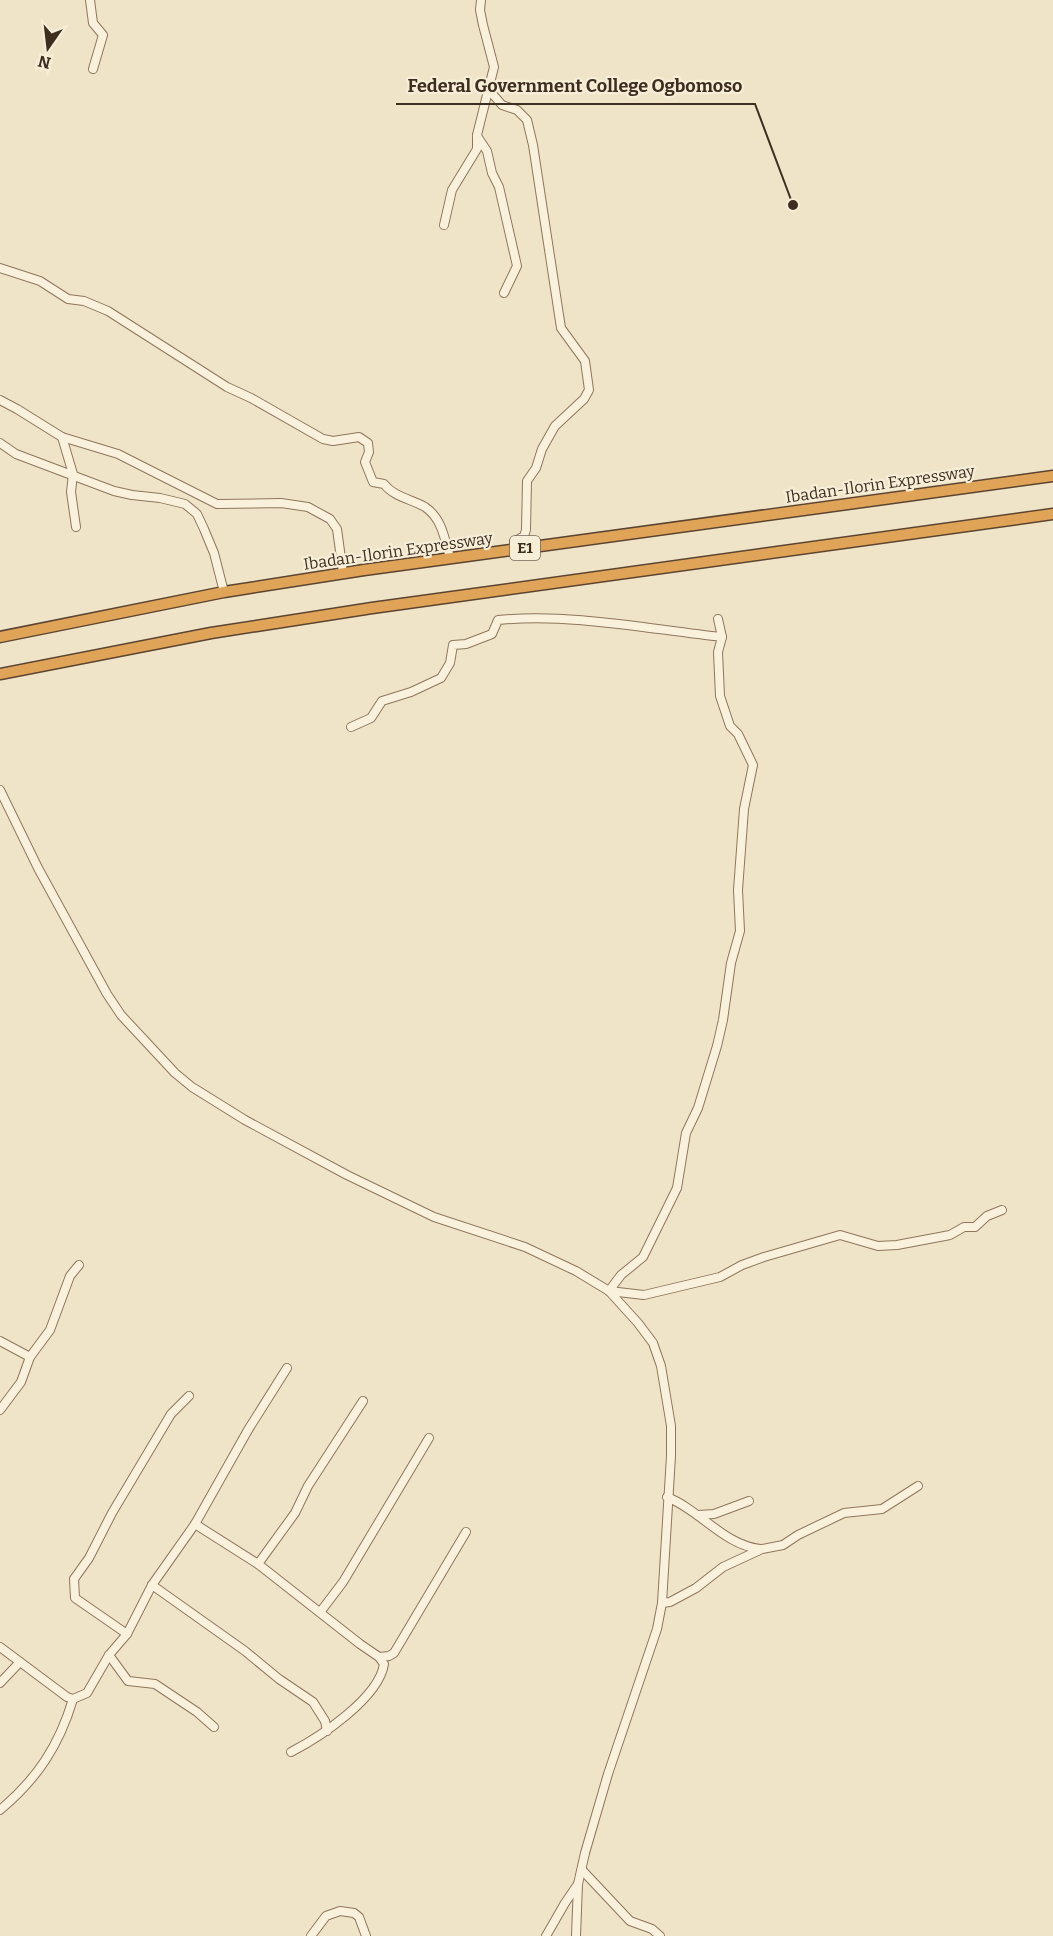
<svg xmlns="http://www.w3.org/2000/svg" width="1053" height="1936" font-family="Bitter,serif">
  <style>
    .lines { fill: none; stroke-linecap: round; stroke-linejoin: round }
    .minor-casing { stroke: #8d765c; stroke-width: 10 }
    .highway-casing { stroke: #5b4430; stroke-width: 13 }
    .minor { stroke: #faf1dc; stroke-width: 8 }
    .highway { stroke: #e0a458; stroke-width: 10 }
    .labels { text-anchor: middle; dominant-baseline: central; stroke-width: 4.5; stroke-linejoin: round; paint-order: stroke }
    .shield { fill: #f7eed8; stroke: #756857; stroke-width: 1.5 }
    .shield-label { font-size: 15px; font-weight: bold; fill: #3d2e20 }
    .street-label { font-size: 16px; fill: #3d2e20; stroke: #f7eed8 }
    .leader { fill: none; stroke: #3d2e20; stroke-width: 2 }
    .callout-dot { fill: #3d2e20; stroke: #f7eed8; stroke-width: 2 }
    .callout-label { font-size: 18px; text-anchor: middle; font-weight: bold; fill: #3d2e20; stroke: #f7eed8; stroke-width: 4.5; stroke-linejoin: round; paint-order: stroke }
  </style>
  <rect width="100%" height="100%" fill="#f0e4c8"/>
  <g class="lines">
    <defs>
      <g id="minor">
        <path d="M90,0L93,23L103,35L93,69"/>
        <path d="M489,90L502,105L517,110L527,120L533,145L561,328L585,361L589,390L584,399L555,426L542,449L536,468L527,481L526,530L524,536L514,542L515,549"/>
        <path d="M477,136L487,151L492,173L499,187L517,266L504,293"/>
        <path d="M444,225L452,190L477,149V135L494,67L483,25L480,10L481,0"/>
        <path d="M0,268L40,281L68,299L84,301L108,311L227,387L251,398L323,439L333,441L359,437L368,443L369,452L365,462L373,482L384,484C394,497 411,499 425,507C442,518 445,540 450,558"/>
        <path d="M0,400L17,409L62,437L118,454L217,504L281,503L308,507L330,519L337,529L343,573"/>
        <path d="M62,437L73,474L71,492L76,527"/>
        <path d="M0,443L16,454L114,491L132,495L160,498L185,504L197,514L204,529L214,553L224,592"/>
        <path d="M351,727L371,718L382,701L411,692L441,678L450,663L453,645L466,644L492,634L498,620C572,613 648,629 722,637"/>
        <path d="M0,790L38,868L107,994L121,1015L175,1073L192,1087L245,1120L347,1175L434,1217L525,1247L576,1271L609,1291L638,1323L653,1343L661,1366L671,1426V1456L662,1603L657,1629L608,1774L585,1853L578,1884L576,1936"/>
        <path d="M609,1291L621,1275L643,1257L677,1188L686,1133L698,1108L717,1046L723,1020L731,963L740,931L738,890L744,809L753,765L738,734L730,726L720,696L718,652L722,637L718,619"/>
        <path d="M609,1291L644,1295L720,1277L742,1265L764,1257L840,1235L878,1246L897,1245L950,1235L964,1227H975L987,1216L1002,1210"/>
        <path d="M0,1341L30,1357"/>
        <path d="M0,1410L21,1382L30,1357L50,1330L70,1276L79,1265"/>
        <path d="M667,1497C700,1510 724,1545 760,1549"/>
        <path d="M698,1515L714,1514L749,1501"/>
        <path d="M195,1524L258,1564L360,1644L379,1657L389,1656L394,1653L466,1532"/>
        <path d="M258,1564L295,1513L308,1486L363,1401"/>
        <path d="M152,1585L245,1651L279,1679L313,1702L325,1721L327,1731"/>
        <path d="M662,1603L670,1602L696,1588L723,1567L762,1549L783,1545L798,1535L844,1513L882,1509L918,1486"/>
        <path d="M321,1611L343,1582L429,1438"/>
        <path d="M127,1634L75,1598L74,1579L89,1558L112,1513L171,1414L189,1396"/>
        <path d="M0,1647L67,1697L73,1699L87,1693L109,1655L127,1634L152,1585L195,1524L248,1430L287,1368"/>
        <path d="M109,1655L128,1681L155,1684L197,1712L214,1727"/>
        <path d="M0,1683L20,1662"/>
        <path d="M291,1752C320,1737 379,1698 384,1664L379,1657"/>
        <path d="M0,1810C37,1779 59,1746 73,1699"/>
        <path d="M582,1870L630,1921L652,1929L660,1936"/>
        <path d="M311,1936L326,1916L340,1911L354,1913L359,1917L366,1936"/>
        <path d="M546,1936L565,1903L578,1884"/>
      </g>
      <g id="highway">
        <path d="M0,637L224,592L364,570L1053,476"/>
        <path d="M0,674L211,633L372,608L1053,514"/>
      </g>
    </defs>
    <use href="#minor" class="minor-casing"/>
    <use href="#highway" class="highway-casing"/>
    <use href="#minor" class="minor"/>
    <use href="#highway" class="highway"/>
  </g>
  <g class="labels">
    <rect class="shield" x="510" y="536" width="30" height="24" rx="4.5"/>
    <g class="shield-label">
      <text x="525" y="548">E1</text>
    </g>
    <g class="street-label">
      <text transform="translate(880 484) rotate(-8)">Ibadan-Ilorin Expressway</text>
      <text transform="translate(398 551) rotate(-8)">Ibadan-Ilorin Expressway</text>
    </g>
  </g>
  <path class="leader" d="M793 205L755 104H396"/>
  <circle class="callout-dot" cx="793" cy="205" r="6"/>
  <g class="callout-label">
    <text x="575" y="92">Federal Government College Ogbomoso</text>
  </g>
  <g transform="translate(48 48) rotate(194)" stroke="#f7eed8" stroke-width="4.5" paint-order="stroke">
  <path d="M0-4.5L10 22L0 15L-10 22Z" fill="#3d2e20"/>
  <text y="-9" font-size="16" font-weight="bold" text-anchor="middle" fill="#3d2e20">N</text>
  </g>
</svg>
